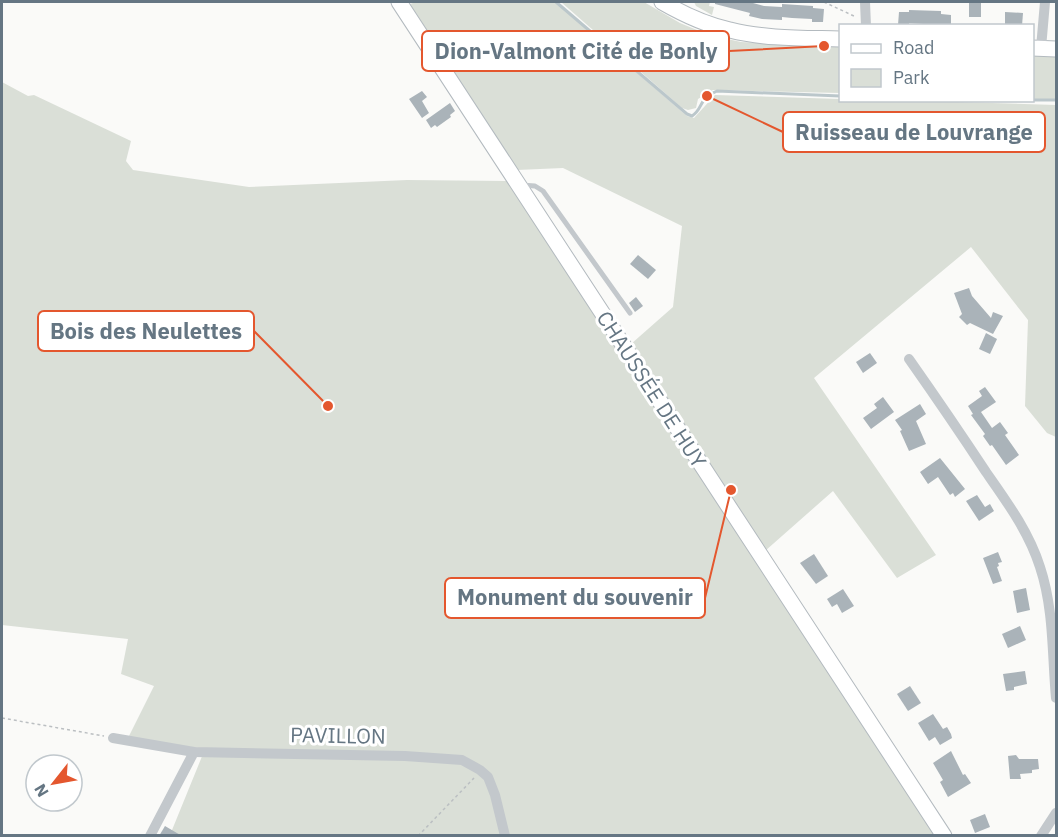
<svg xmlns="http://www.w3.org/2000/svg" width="1058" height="837" font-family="'IBM Plex Sans',sans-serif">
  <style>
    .green { fill: #dadfd7 }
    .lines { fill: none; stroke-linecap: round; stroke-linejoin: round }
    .stream { stroke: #bbc7cb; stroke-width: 3 }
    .building { fill: #aab3b9 }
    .secondary-casing { stroke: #b3babf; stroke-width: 17 }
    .path { stroke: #bbbfc2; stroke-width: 1.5; stroke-dasharray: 3 3; stroke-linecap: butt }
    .lane { stroke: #c3c8cc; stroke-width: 5 }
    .street { stroke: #c3c8cc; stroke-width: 10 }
    .secondary { stroke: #fff; stroke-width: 15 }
    .labels { text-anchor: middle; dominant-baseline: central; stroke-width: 6; stroke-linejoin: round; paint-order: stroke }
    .street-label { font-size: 21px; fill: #657683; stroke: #fff }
    .leader { fill: none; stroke: #e4572e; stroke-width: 2 }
    .callout-dot { fill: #e4572e; stroke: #fff; stroke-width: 2 }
    .callout { fill: #fff; stroke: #e4572e; stroke-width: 2 }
    .callout-label { font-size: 22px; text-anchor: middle; font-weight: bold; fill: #657683 }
  </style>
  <rect width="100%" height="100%" fill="#fafaf8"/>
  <g class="green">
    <path d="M416,2H555L687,116L694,118L715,95L840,99V100L923,101L1056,105V437L1047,433L1025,406L1028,320L971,247L814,378L936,555L897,578L833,491L765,551L631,344L673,307L682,226L563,168L517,170L410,4Z"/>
    <path d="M561,2H644L680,23L709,35L741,42L840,47V93L713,90L698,99L696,108L688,110L682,108Z"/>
    <path d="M694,2H710L709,6L714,7L712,15L696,6Z"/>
    <path d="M1033,54L1056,55V99H1033Z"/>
    <path d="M2,82L28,96L34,95L131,141L126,161L133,170L249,187L407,180L507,181L935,835H170L205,749L128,738L154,686L121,674L128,639L2,625Z"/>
  </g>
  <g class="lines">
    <g class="stream">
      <path d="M556,2L687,114L692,116C704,108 697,100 717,91L840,96"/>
      <path d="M1032,100H1056"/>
    </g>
  </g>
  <g class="building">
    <path d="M715,2H753V3L764,6L782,7V4L813,6V8L824,9L823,22H812V19L792,18L782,17V20L762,19L749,16L750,13L715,4Z"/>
    <rect x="969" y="2" width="12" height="15"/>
    <path d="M909,10L941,11V14L951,15V26L909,23V26L898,25L899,12H909Z"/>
    <path d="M1005,12L1023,13L1022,26H1005Z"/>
    <path d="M422,91L427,97L422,101L429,113L422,118L409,99Z"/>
    <path d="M450,103L455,111L450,115L451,117L437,127L435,125L431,128L426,120Z"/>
    <path d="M638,255L656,270L648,279L630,264Z"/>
    <path d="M969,288L972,296L991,318L993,312L1003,316L993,334L970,323L967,325L959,317L962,314L954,293Z"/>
    <path d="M636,297L643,306L635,312L629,303Z"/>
    <path d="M986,333L997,339L990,354L979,349Z"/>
    <path d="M870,353L877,363L863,373L856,362Z"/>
    <path d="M985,387L996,402L981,412L992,428L1000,422L1008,433L1005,435L1019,455L1006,465L992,445L990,446L983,436L985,434L971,415L973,414L968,406L982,396L979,391Z"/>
    <path d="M883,397L894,412L871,429L863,418L877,408L874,404Z"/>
    <path d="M920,404L926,414L916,421L926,444L909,451L900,431L902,430L895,420Z"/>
    <path d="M940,458L965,489L955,497L953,493L950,495L938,477L928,484L920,472Z"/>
    <path d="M977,495L985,507L990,504L994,511L979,521L966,501Z"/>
    <path d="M998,552L1002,562L998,563L999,566L997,567L1002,581L993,584L983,558Z"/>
    <path d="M814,554L828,576L816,584L800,563Z"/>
    <path d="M1026,588L1030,610L1017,613L1013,591Z"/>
    <path d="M843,589L854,606L842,613L837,604L832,607L827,599Z"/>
    <path d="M1020,626L1026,640L1008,648L1002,634Z"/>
    <path d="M1025,671L1027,684L1014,687V690L1006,691L1003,674Z"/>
    <path d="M910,686L921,703L908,711L897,694Z"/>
    <path d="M933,714L943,729L947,727L951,734L952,738L940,745L935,737L929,741L918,723Z"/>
    <path d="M951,751L963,775L965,774L971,783L948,797L940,782L943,780L933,763Z"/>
    <path d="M1016,755L1019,759H1038L1039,769L1032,770V773L1020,774L1021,779H1010L1008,756Z"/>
    <path d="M985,814L990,827L975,833L970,820Z"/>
    <path d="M165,826L182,836H159Z"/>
  </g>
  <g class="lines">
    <defs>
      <g id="secondary">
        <path d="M399,2L944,836"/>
        <path d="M662,2C683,14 706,25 730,30C765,39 805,38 840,39"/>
        <path d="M1032,48L1056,49"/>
      </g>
    </defs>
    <use href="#secondary" class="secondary-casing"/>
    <g class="path">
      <path d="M824,2L856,17"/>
      <path d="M2,718L104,736"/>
      <path d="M418,836L474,778"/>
    </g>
    <path class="lane" d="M521,185L535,186L543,191L630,313"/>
    <g class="street">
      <path d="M865,2L866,26"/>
      <path d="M1041,48L1045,2"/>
      <path d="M909,359C935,396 961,434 986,472C1007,502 1029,532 1040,567C1054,609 1052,654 1056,698"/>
      <path d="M113,738L194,752L405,756L462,760L480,770L488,777L495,795L505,836"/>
      <path d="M150,836L194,752"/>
      <path d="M1041,836L1056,813"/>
    </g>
    <use href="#secondary" class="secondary"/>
  </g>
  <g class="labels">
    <g class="street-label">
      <text transform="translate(652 389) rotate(57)">CHAUSSÉE DE HUY</text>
      <text transform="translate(338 735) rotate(1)">PAVILLON</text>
    </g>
  </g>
  <path class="leader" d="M824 46L729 51M707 96L783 132M328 406L254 331M731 490L705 598"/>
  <g class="callout-dot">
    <circle cx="824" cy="46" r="6"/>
    <circle cx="707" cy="96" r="6"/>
    <circle cx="328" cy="406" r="6"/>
    <circle cx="731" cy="490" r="6"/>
  </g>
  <g class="callout">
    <rect x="422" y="31" width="307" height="40" rx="6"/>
    <rect x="783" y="112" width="262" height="40" rx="6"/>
    <rect x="38" y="311" width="216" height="40" rx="6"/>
    <rect x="445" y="578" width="260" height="40" rx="6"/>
  </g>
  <g class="callout-label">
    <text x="576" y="59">Dion-Valmont Cité de Bonly</text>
    <text x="914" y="140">Ruisseau de Louvrange</text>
    <text x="146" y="339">Bois des Neulettes</text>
    <text x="575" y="605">Monument du souvenir</text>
  </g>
  <rect width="1058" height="837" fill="none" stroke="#657683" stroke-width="6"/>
  <rect x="839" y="24" width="195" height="78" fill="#ffffff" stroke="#c1c8cd" stroke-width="1.5"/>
  <rect x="851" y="44" width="30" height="9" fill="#ffffff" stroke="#c1c8cd" stroke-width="1.5"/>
  <text x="893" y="54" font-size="18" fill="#657683">Road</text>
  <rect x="851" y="69" width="30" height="18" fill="#dadfd7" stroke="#c1c8cd" stroke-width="1.5"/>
  <text x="893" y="84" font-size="18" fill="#657683">Park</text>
  <g transform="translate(54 783) rotate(239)"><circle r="28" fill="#ffffff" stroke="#c1c8cd" stroke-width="1.5"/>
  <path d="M0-4.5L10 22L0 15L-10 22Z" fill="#e4572e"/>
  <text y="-9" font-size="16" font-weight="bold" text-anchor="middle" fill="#657683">N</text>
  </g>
</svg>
